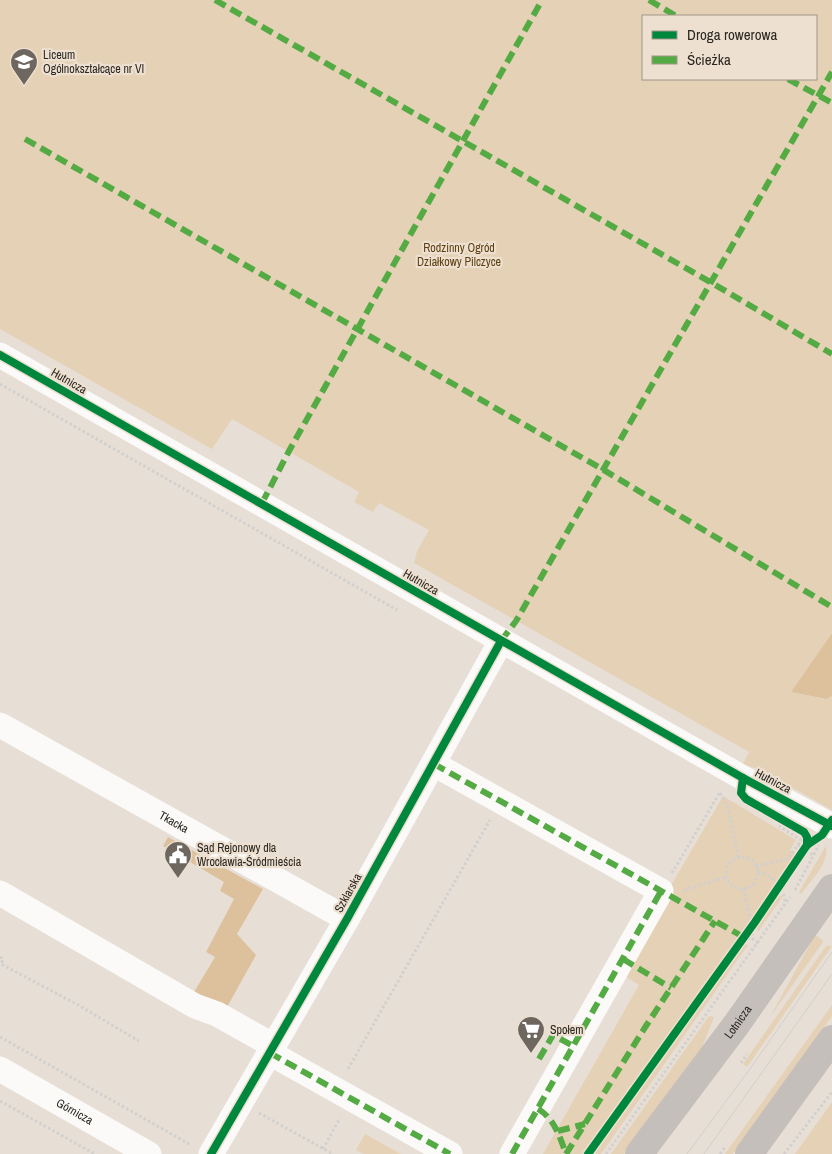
<svg xmlns="http://www.w3.org/2000/svg" width="832" height="1154" font-family="'Archivo Narrow',sans-serif">
  <style>
    .green { fill: #e5d1b6; fill-rule: evenodd }
    .forest { fill: #ddc19c }
    .lines { fill: none; stroke-linecap: round; stroke-linejoin: round }
    .path { stroke: #d2d0ce; stroke-width: 3; stroke-dasharray: 2.5 2.5; stroke-linecap: butt }
    .minor { stroke: #fbfaf9; stroke-width: 25 }
    .major { stroke: #c4bfba; stroke-width: 28 }
    .tram { stroke: #d0cecc; stroke-width: 1 }
    .quiet { stroke: #54aa43; stroke-width: 6; stroke-dasharray: 12 6; stroke-linecap: butt }
    .cycleway-casing { stroke: #ede0d0; stroke-width: 11 }
    .cycleway { stroke: #00873e; stroke-width: 8 }
    .labels { text-anchor: middle; dominant-baseline: central; stroke-width: 4.5; stroke-linejoin: round; paint-order: stroke }
    .poi-label { font-size: 12px; fill: #2b2721; stroke: #ede0d0; text-anchor: start }
    .park-label { font-size: 12px; fill: #5d3f10; stroke: #ede0d0 }
    .street-label { font-size: 12px; fill: #2b2721; stroke: #ede0d0 }
  </style>
  <rect width="100%" height="100%" fill="#e7dfd6"/>
  <g class="green">
    <path d="M0,0H832V633L791,692L825,699L832,696V810L763,771L743,764L749,752L414,563L417,551L429,530L379,503L373,512L354,502L359,492L232,419L212,449L0,329ZM643,16H816V79H643Z"/>
    <path d="M723,796L796,840L790,850L798,854L583,1154H543L639,985L620,973Z"/>
    <path d="M826,846C830,863 810,881 801,894L799,892Z"/>
    <path d="M780,896H783L758,932L756,926L775,899Z"/>
    <path d="M815,935L821,939L823,942L770,1017Z"/>
    <path d="M744,943L748,945L601,1154H592Z"/>
    <path d="M826,946H832L747,1067L743,1064Z"/>
    <path d="M832,1005V1016L733,1154H725Z"/>
    <path d="M709,1016L714,1017L701,1050L624,1154H611Z"/>
    <path d="M832,1102V1154H795Z"/>
    <path d="M365,1134L401,1154H364L356,1150Z"/>
  </g>
  <g class="forest">
    <path d="M832,633V696L826,699L791,692Z"/>
    <path d="M168,837L263,889L237,934L256,955L226,1009L194,992L215,957L206,952L234,899L220,891L224,882L163,846Z"/>
  </g>
  <g class="lines">
    <g class="path">
      <path d="M0,384L397,610"/>
      <path d="M720,793L728,807L738,857"/>
      <path d="M798,845L802,848"/>
      <path d="M806,851L813,855"/>
      <circle cx="742" cy="873" r="16"/>
      <path d="M756,866L788,859L801,840L779,826"/>
      <path d="M758,872C772,874 785,889 785,903"/>
      <path d="M672,873L720,792"/>
      <path d="M744,889L750,920"/>
      <path d="M684,890L726,877"/>
      <path d="M795,890L819,845"/>
      <path d="M752,933L753,939L758,943"/>
      <path d="M748,938L753,939"/>
      <path d="M0,957L3,959L1,964L80,1006L139,1041"/>
      <path d="M0,1037L191,1145"/>
      <path d="M741,1063L747,1054"/>
      <path d="M348,1069L490,820"/>
      <path d="M0,1101L95,1154"/>
      <path d="M259,1113L333,1154"/>
      <path d="M323,1149L340,1118"/>
      <path d="M606,1154L790,897"/>
      <path d="M720,1154L725,1147"/>
      <path d="M784,1154L832,1092"/>
    </g>
    <g class="minor">
      <path d="M0,355L743,778L832,826"/>
      <path id="s1" d="M0,725L347,919"/>
      <path d="M434,764L661,891L512,1154"/>
      <path d="M0,893L195,1006L217,1014L274,1046"/>
      <path d="M270,1053L450,1154"/>
      <path id="s2" d="M0,1069L149,1154"/>
      <path d="M211,1154L347,919L501,641"/>
    </g>
    <g class="major">
      <path id="s3" d="M639,1154L736,1025L832,888"/>
      <path d="M749,1154L832,1039"/>
    </g>
    <g class="tram">
      <path d="M687,1154L752,1066L832,952"/>
      <path d="M704,1154L832,974"/>
    </g>
    <g class="quiet">
      <path d="M215,0L712,283L832,354"/>
      <path d="M649,0L676,16"/>
      <path d="M788,79L832,103"/>
      <path d="M25,139L602,469L832,607"/>
      <path d="M262,503L289,451L542,0"/>
      <path d="M501,641L516,621L832,72"/>
      <path d="M434,764L740,935"/>
      <path d="M623,959L671,988"/>
      <path d="M270,1053L450,1154"/>
      <path d="M539,1059L553,1035L573,1046"/>
      <path d="M538,1109C554,1118 560,1137 566,1154"/>
      <path d="M558,1131L585,1124"/>
      <path d="M512,1154L661,891"/>
      <path d="M566,1154L644,1029L715,921"/>
    </g>
    <defs>
      <g id="cycleway">
        <path d="M0,355L743,778L832,826"/>
        <path d="M743,778L741,793L746,799L804,832L807,837V845"/>
        <path d="M211,1154L347,919L501,641"/>
        <path d="M588,1154L755,922L807,845L822,835L832,820"/>
      </g>
    </defs>
    <use href="#cycleway" class="cycleway-casing"/>
    <use href="#cycleway" class="cycleway"/>
  </g>
  <defs>
    <symbol id="school-pin" viewBox="-11 -11 22 30"><path d="M0 17L-7.5 6A9.5 9.5 0 1 1 7.5 6Z" fill="#6d6760" stroke="#ede0d0"/><path d="M0-5L7-2L0 1L-7-2ZM-4 1L0 2.5L4 1V4Q0 6-4 4Z" fill="#fff"/></symbol>
    <symbol id="civic-pin" viewBox="-11 -11 22 30"><path d="M0 17L-7.5 6A9.5 9.5 0 1 1 7.5 6Z" fill="#6d6760" stroke="#ede0d0"/><path d="M-.6-6.5H3V-4.5H.6V-3L4-1V1h2V6H-6V1h2V-1L-.6-3ZM-1.2 2.5V6h2.4V2.5Z" fill="#fff"/></symbol>
    <symbol id="supermarket-pin" viewBox="-11 -11 22 30"><path d="M0 17L-7.5 6A9.5 9.5 0 1 1 7.5 6Z" fill="#6d6760" stroke="#ede0d0"/><path d="M-6-5.5h2.5l.6 2H6L4.5 2H-2.5L-4.4-4H-6ZM-1.5 3.2a1.3 1.3 0 1 0 .1 0ZM3 3.2a1.3 1.3 0 1 0 .1 0Z" fill="#fff"/></symbol>
  </defs>
  <g fill-rule="evenodd">
    <use href="#school-pin" x="8" y="46" width="32" height="43"/>
    <use href="#civic-pin" x="162" y="839" width="32" height="43"/>
    <use href="#supermarket-pin" x="515" y="1014" width="32" height="43"/>
  </g>
  <g class="labels">
    <g class="poi-label">
      <text x="43" y="55">Liceum<tspan x="43" dy="14">Ogólnokształcące nr VI</tspan></text>
      <text x="197" y="848">Sąd Rejonowy dla<tspan x="197" dy="14">Wrocławia-Śródmieścia</tspan></text>
      <text x="550" y="1030">Społem</text>
    </g>
    <g class="park-label">
      <text x="459" y="248">Rodzinny Ogród<tspan x="459" dy="14">Działkowy Pilczyce</tspan></text>
    </g>
    <g class="street-label">
      <text transform="translate(69 381) rotate(30)">Hutnicza</text>
      <text transform="translate(421 582) rotate(30)">Hutnicza</text>
      <text transform="translate(773 781) rotate(28)">Hutnicza</text>
      <text stroke="none"><textPath href="#s1" startOffset="199">Tkacka</textPath></text>
      <text transform="translate(348 893) rotate(-61)">Szklarska</text>
      <text stroke="none"><textPath href="#s3" startOffset="165">Lotnicza</textPath></text>
      <text stroke="none"><textPath href="#s2" startOffset="86">Górnicza</textPath></text>
    </g>
  </g>
  <rect x="642" y="15" width="175" height="65" fill="#ede0d0" stroke="#9f968a"/>
  <rect x="652" y="31" width="25" height="8" fill="#00873e" stroke="#9f968a"/>
  <text x="687" y="40" font-size="15" fill="#2b2721">Droga rowerowa</text>
  <rect x="652" y="56" width="25" height="8" fill="#54aa43" stroke="#9f968a"/>
  <text x="687" y="65" font-size="15" fill="#2b2721">Ścieżka</text>
</svg>
